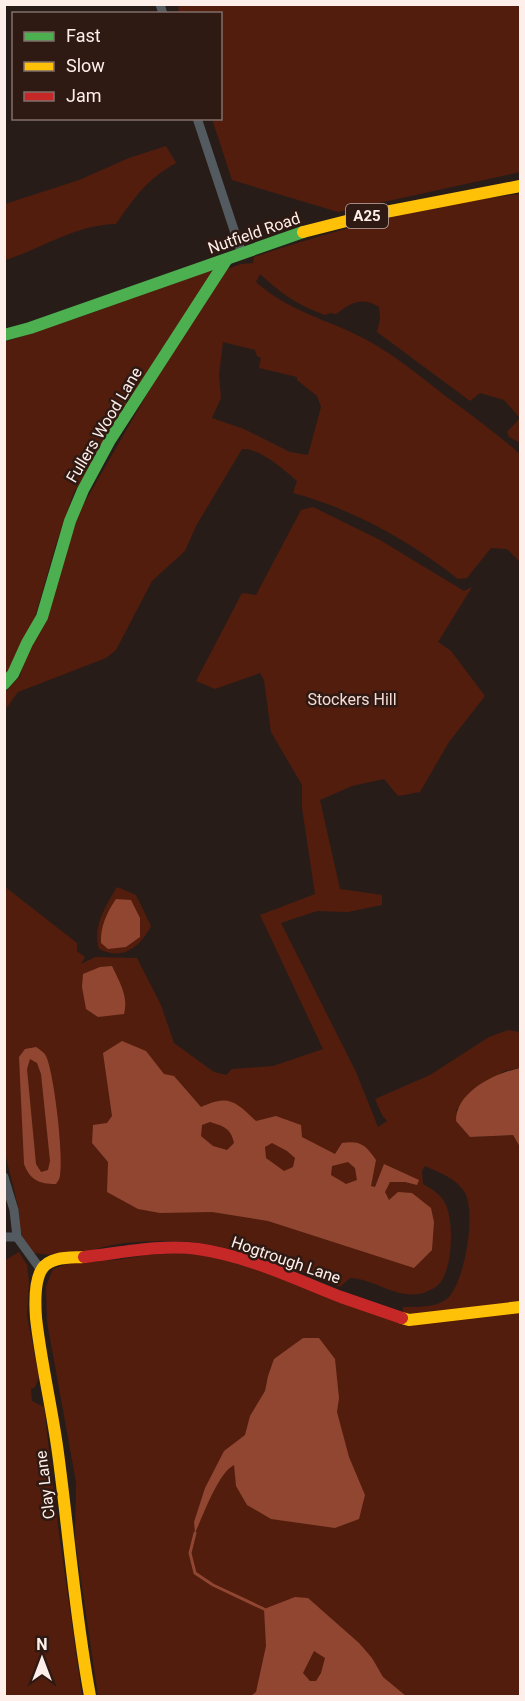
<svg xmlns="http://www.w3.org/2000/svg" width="525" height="1701" font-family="Roboto,sans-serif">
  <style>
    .green { fill: #521d0c; fill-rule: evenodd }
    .water { fill: #904631; fill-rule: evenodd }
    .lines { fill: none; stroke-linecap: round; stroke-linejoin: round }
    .stream { stroke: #904631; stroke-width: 3 }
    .street { stroke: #535b61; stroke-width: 9 }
    .fast { stroke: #4caf50; stroke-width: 12 }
    .slow { stroke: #ffc107; stroke-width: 12 }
    .jam { stroke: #c62828; stroke-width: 12 }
    .labels { text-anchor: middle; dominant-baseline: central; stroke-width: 5; stroke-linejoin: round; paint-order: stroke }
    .shield { fill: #2e1913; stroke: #c0afaa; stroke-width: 1.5 }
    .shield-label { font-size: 15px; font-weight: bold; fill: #feefea }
    .street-label { font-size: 16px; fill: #feefea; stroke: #2e1913 }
    .park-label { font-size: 16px; fill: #f4dcd4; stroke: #2e1913 }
  </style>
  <rect width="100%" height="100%" fill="#281c19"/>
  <g class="green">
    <path d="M179,4L520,5V172L338,212L232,180L212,119L220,118V14L178,13Z"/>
    <path d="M166,146L176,163C147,179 134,198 116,224C77,224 41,249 5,260V204L79,180L129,158Z"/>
    <path d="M520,194V443L509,437L507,432L520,418L504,400L480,393L470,401L377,332L380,319L379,307C361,296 351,303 336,314L330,313L325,315C296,304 283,295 260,274L256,282C291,313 325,318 365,339C393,354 419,375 444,395C470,414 496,433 520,454V562L507,549L491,548L467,578L458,579C410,541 353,509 293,493L297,481C285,470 258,447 242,449L196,526L185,551L152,581L116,650L106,658L18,692L5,710V692L20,676L26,654L44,625L50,610L71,533L79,512L150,389L227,269L241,264L253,263L254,257C340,228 430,204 520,194ZM223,342L255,350L257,356L261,358L259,368L297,377V380L317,396L321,407L308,455L290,452L244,429L212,418L221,398L219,375Z"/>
    <path d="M208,270L214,271L168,344L160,351V359L74,492L56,544L35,617L10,670L5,675V342L89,314Z"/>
    <path d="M313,507L380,540L464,591L472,587L438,642L451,651L485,696L449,742L420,792L398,796L384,779L352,786L320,800L340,889L382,895V905L348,912L317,911L281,923L356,1072L378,1127L387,1121L382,1115L375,1099L430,1075L489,1037L508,1030L520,1032V1068L504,1071L456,1110L470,1137L513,1135L520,1147V1696H98L75,1538L76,1482L47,1322L46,1286L53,1269L75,1261L117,1260L146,1255L179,1253L210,1256L269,1273L329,1298L402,1322L403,1307C417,1307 437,1308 448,1298C465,1281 477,1211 464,1191C454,1177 440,1173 425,1166L422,1171L423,1184C432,1189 442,1195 446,1205C454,1223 453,1271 438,1285C436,1288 429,1290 426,1292C399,1302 376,1279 350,1278L340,1287C284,1265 223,1239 162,1241C146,1241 128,1242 112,1245C94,1249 76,1255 57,1255C50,1255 42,1254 34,1253L25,1243L20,1230L18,1206L5,1153L4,886L77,943V951L85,957L81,964L95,957L137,958L161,1005L174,1043L214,1072L226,1075L232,1069L273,1066L323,1049L260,915L315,894L302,808V785L271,732L264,680L260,673L215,689L196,681L242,593L256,595L301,510Z"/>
    <path d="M117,887L136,895L151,926C140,947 123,961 99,949C92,926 106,906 117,887Z"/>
    <path d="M19,1252L27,1265L29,1282L27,1316L39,1377L35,1387L31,1389L32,1401L44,1407L57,1519L82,1696H5L4,1261Z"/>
  </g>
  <g class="water">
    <path d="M116,899L131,900L140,918V937L126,947L108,949L101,943C100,927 107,912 116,899Z"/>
    <path d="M112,966C119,981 129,997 124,1014L98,1017L86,1009L82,987L83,974L100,967Z"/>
    <path d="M122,1041L146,1051L164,1074L174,1076L201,1107C229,1094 235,1101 256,1121L276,1116L301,1125L302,1137L335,1154L342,1143C360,1140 366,1145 376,1160L371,1186L375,1187L384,1164L419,1180L417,1185L405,1182H390L385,1192L389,1200L398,1192L412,1193L431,1208L434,1222L432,1250L414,1268L268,1221L212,1212L160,1213L138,1209L107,1192L108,1162L92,1143L93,1125L107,1123L112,1116L103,1053ZM210,1122C223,1126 231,1128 234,1143L227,1150L213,1146L201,1136L202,1125ZM272,1143L287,1151L295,1158L293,1167L284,1171L266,1158L265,1147ZM348,1162L355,1168L357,1180L346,1184L331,1175L332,1166Z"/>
    <path d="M36,1047C40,1050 44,1052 46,1056C54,1072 64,1158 60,1176C59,1180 58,1181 56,1184C39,1184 30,1180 24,1164L19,1057L25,1049ZM30,1059L37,1063L41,1074L50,1161L48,1170L41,1172L36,1164L27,1069Z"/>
    <path d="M520,1068V1147L513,1135L470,1137L456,1121C456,1091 496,1073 520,1068Z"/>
    <path d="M303,1338H319L335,1359L339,1398L337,1412L349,1457L365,1495L359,1519L335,1528L271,1519L247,1505L236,1486L234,1465C218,1473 203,1516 195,1533L194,1522L205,1488L224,1451L245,1435L250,1416L265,1391L268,1376L274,1359Z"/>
    <path d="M295,1597L308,1598L359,1643L372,1658L383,1677L406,1696H251L256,1692L266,1646L264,1609ZM314,1651L325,1658L321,1673L316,1681H310L303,1673Z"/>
  </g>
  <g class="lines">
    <path class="stream" d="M195,1533L190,1553L195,1573L213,1585L264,1609"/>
    <g class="street">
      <path d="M160,4L163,14"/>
      <path d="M197,118L242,254"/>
      <path d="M4,1177L14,1210L17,1237L41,1270"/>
      <path d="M4,1237H17"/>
    </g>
    <g class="fast">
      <path d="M4,335L30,328L303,232"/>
      <path d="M4,684L13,674L27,643L42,617L70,521L83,490L110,440L227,259"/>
    </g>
    <g class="slow">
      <path d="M303,232L370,215L520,186"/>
      <path d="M84,1257C71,1258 50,1256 42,1269C34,1281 35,1304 36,1318C41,1363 52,1408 58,1453C69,1535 75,1615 90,1696"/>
      <path d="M402,1318L409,1320L520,1307"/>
    </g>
    <path class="jam" d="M84,1257C120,1253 163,1244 198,1249C248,1256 295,1279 341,1297C361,1304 382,1311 402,1318"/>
  </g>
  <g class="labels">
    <rect class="shield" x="346" y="204" width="42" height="24" rx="4.5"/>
    <g class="shield-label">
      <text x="367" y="216">A25</text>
    </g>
    <g class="street-label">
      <text transform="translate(254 233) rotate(-19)">Nutfield Road</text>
      <text transform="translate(104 425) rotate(-59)">Fullers Wood Lane</text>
      <text transform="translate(286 1260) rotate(19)">Hogtrough Lane</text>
      <text transform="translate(45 1485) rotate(-97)">Clay Lane</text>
    </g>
    <g class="park-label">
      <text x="352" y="699">Stockers Hill</text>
    </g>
  </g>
  <rect width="525" height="1701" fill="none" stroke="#feefea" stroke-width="12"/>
  <rect x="12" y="12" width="210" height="108" fill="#2e1913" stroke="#816f69" stroke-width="1.5"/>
  <rect x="24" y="32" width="30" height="9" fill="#4caf50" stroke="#816f69" stroke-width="1.5"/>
  <text x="66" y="42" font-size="18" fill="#feefea">Fast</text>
  <rect x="24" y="62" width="30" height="9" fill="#ffc107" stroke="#816f69" stroke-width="1.5"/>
  <text x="66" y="72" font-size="18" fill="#feefea">Slow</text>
  <rect x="24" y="92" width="30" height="9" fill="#c62828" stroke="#816f69" stroke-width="1.5"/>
  <text x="66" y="102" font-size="18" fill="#feefea">Jam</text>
  <g transform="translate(42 1659)" stroke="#2e1913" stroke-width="4.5" paint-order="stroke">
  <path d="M0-4.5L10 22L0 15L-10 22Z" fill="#feefea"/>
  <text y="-9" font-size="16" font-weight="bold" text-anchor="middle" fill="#feefea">N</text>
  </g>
</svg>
